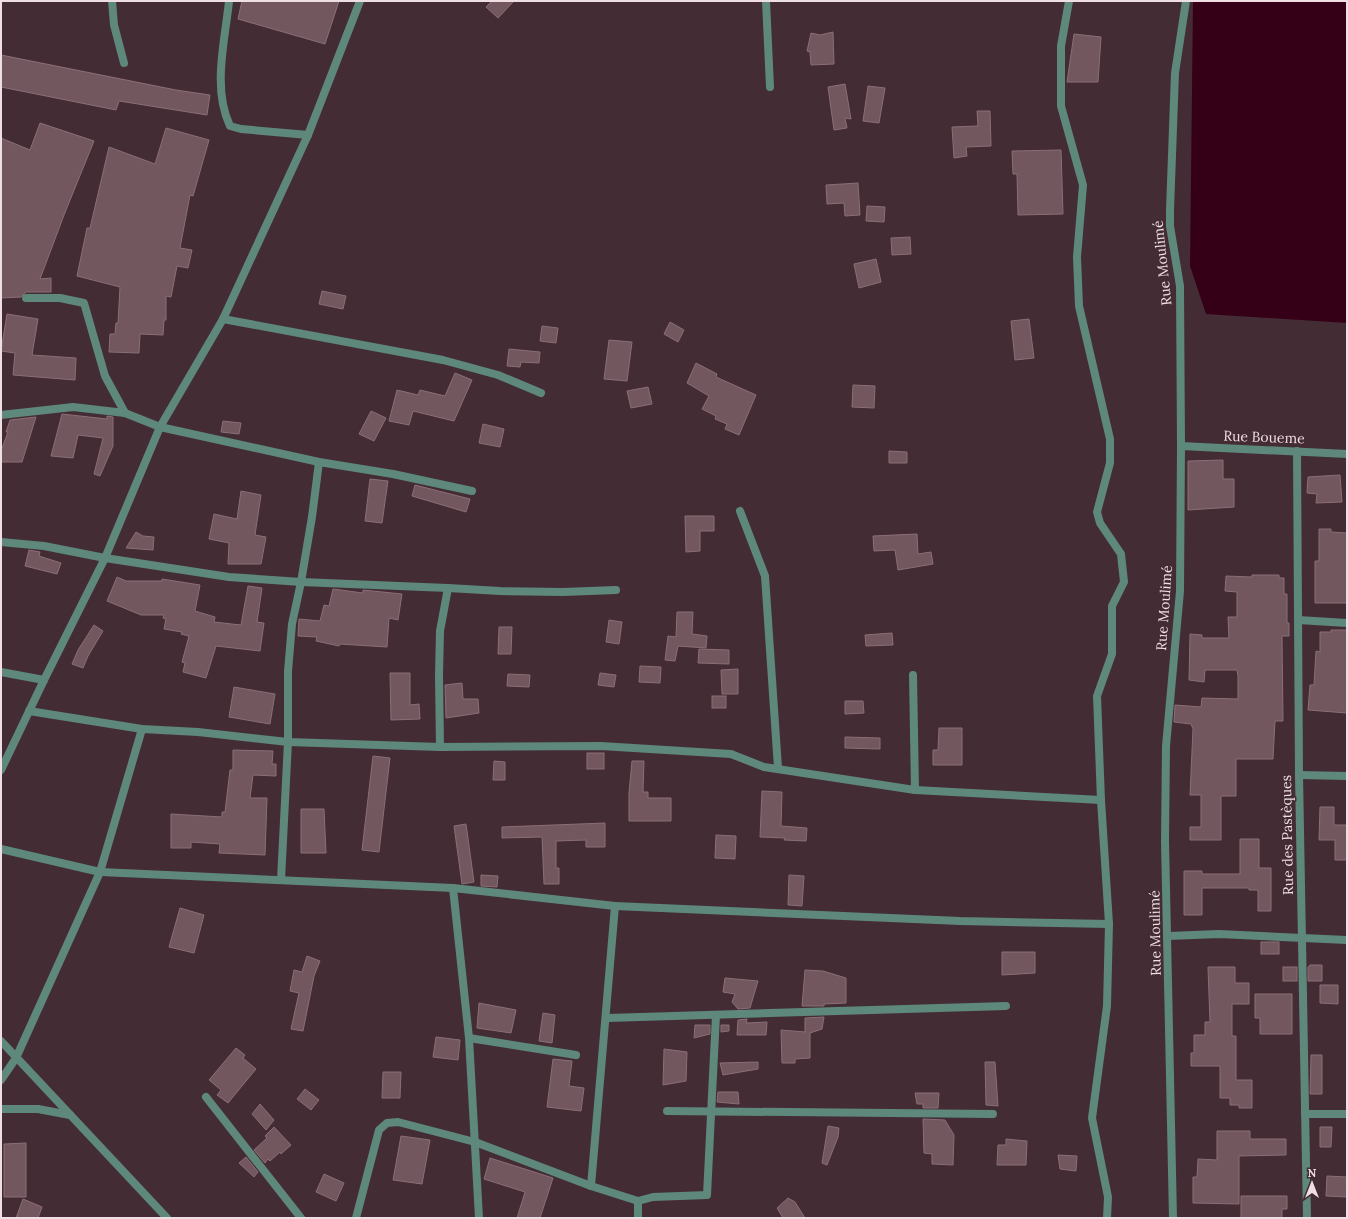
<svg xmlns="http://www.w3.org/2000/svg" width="1348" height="1219" font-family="Lora,serif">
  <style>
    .water { fill: #350017 }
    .building { fill: #73575f; stroke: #8b6e77 }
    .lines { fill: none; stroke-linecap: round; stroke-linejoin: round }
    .service { stroke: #5d887b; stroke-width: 8 }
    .minor { stroke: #5d887b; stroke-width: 8 }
    .labels { text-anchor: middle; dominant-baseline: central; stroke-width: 3; stroke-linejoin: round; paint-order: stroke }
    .street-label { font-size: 14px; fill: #efdee3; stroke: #442c34 }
  </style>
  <rect width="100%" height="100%" fill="#442c34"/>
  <path class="water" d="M1193,1H1347V323L1206,314L1190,266Z"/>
  <g class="building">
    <path d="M242,1H339L325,44L238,19Z"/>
    <path d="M492,1H514L498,18L486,7Z"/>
    <path d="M833,32L834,64L811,65L810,52L807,51L811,33L820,35Z"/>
    <path d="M1074,34L1101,37L1098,82H1067Z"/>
    <path d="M1,55L176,90L210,95L207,115L119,101L116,110L1,87Z"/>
    <path d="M845,84L851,119L845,118L847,128L834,130L828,87Z"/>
    <path d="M868,86L885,88L879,123L863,121Z"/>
    <path d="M977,111H990L991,146L966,147L967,156L954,158L952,127L978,126Z"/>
    <path d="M40,123L94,141L64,215L40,279L51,278V292H26L21,297L1,298V138L30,150Z"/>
    <path d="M166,128L209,140L193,196L190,195L180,248L192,250L188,268L177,266L171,297L166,296V320H164L163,335L140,334L139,353L109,352L110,334H115L116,323H118L120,287L77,276L87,228H90L109,147L155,164Z"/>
    <path d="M1061,150L1063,214L1018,215L1017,174H1013L1012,151Z"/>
    <path d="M858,183L860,215L845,216L844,203L827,204L826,185Z"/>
    <path d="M867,206L885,207L884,222L866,221Z"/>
    <path d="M910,237L911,254L892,255L891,238Z"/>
    <path d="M876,259L881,282L859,288L854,264Z"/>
    <path d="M322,291L346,296L343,309L319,304Z"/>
    <path d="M7,314L38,319L32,355L76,358L75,380L13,375L15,353L1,351Z"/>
    <path d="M1029,319L1034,358L1015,360L1011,321Z"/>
    <path d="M670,322L684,330L678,342L664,334Z"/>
    <path d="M542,326L558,328L556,343L540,341Z"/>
    <path d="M609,340L632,342L627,381L604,379Z"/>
    <path d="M509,349L540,352L539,363L521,362L520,367L507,366Z"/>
    <path d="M696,363L717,374L716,377L756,395L739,435L725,429L727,424L715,419L716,416L702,409L709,396L687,383Z"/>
    <path d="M455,373L472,380L454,421L413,411L409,425L389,421L397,390L418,395L420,390L445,396Z"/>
    <path d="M853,385L875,386L874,408L852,407Z"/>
    <path d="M648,387L652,404L631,408L627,391Z"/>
    <path d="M371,411L386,418L374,441L359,434Z"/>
    <path d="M62,414L107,419V416L113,417V446L100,476L94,474L103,438L78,435L73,458L51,456Z"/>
    <path d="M36,417L22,462H1V451L8,432H6L10,420Z"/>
    <path d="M223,421L241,423L239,434L221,432Z"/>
    <path d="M483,424L504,429L500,447L479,443Z"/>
    <path d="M889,451L907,452V463H889Z"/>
    <path d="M1223,460V479H1234V507L1188,510V461Z"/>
    <path d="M1340,475L1342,502L1316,503L1317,494L1307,493L1308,477Z"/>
    <path d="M370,479L388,481L382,523L365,521Z"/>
    <path d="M415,485L470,499L466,512L412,496Z"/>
    <path d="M241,491L261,495L255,535L266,537L261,564H228L229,543L209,539L214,514L237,519Z"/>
    <path d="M685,516H714V531H700V551L686,552Z"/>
    <path d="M1319,529H1331V532L1347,533V603H1315V561H1319Z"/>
    <path d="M136,532L143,536L154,537L153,550L126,548Z"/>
    <path d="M917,534L918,554L931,552L933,564L898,570L895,550L874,551L873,536Z"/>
    <path d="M29,550L40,552L39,556L61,563L57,574L25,566Z"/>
    <path d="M1252,575H1279V578H1284V594H1287V623H1289V636H1282L1283,721H1275L1273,759H1236V796H1221V840H1190V827H1201V795H1190L1193,729L1191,724L1174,722L1175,705L1201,707L1202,698L1238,699V676L1237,670H1205L1204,682L1189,680L1190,634L1202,635V638H1229L1228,617H1237V592L1225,591L1226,576L1252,577Z"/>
    <path d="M117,577L126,581H162V579L200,585L195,611L215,617L214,622L241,625L248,586L262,588L257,622L264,623L260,651L216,646L206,678L183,672L185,663L182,662L189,636L181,634L182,632L164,629L166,619L163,618L164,615H141L107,601Z"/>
    <path d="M333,589L363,593V590L402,594L398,620L389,618L387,647L340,644L339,646L316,641L317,637L298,636L299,619L320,621L324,605L329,606Z"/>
    <path d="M677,612H693L692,634L707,636L706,648L678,646L675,661L665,660L668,636L676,637Z"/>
    <path d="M609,620L622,622L619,644L606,642Z"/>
    <path d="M94,625L103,631L88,656L83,668L72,664L78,650Z"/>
    <path d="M499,627H512L511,654H498Z"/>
    <path d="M1331,630H1347V713L1308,710L1310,685H1314L1316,651L1320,652V632H1331Z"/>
    <path d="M892,633L893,645L866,646L865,635Z"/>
    <path d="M699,649L729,650V664L698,663Z"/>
    <path d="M640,666L661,667L660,683L639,682Z"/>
    <path d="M738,669V694H722L721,670Z"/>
    <path d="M390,673H410V705L419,704L420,719L391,720Z"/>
    <path d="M600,673L616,675L614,687L598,685Z"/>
    <path d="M508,674L530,675L529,687L507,686Z"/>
    <path d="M462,683L463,699H478L479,713L446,718L445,685Z"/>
    <path d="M234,687L275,694L270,724L229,717Z"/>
    <rect x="712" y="696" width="14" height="12"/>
    <path d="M845,701H863L864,713L845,714Z"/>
    <path d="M939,728H962V765H933V750H938Z"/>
    <path d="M845,737L880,738V749L845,748Z"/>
    <path d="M233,750L273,751L272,764H276V776L253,775L250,798H267L265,855L219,853L220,844L191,842V848H171V814L222,817V812H225L230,770H233Z"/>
    <rect x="587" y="753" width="17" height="16"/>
    <path d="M373,756L390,758L379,852L362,850Z"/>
    <path d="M494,761L505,762V780H493Z"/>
    <path d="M632,761H644L643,792H648V798H671V821H629V793Z"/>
    <path d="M762,791L782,792L781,826L807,828L806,841L784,840L785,838L760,837Z"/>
    <path d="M1320,807H1334V825H1347V860H1335V840H1319Z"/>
    <path d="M301,809H324L326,853H301Z"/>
    <path d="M605,823V847H586V840L556,841V868H559V884H544L542,837L502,838V827Z"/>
    <path d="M466,824L474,882L462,884L454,826Z"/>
    <path d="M716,835L736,836L735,859L715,858Z"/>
    <path d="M1240,839H1259V868H1271V911H1258V890H1249V888H1202V915H1184V871H1202V874H1240Z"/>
    <path d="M481,875L498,876L497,887L481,886Z"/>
    <path d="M789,875L804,876L802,906L788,905Z"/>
    <path d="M180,908L204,915L194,953L169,947Z"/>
    <rect x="1261" y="942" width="18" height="12"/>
    <path d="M1002,952H1035V973L1002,975Z"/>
    <path d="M307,956L320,961L314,976L303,1031L291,1029L299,993L290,991L294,970L302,972Z"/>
    <path d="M1310,965H1322V981H1308V967Z"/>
    <path d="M1208,967H1235V983H1249V1004H1232V1036H1236V1080H1252V1108H1239V1105H1230V1098H1220V1066H1191V1053H1194V1035H1205V1022H1210Z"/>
    <rect x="1283" y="967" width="14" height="14"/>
    <path d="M805,970L823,971L846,978V1003L824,1004V1006H802Z"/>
    <path d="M725,978L758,981L750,1008L738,1009L732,1002L735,994L723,992Z"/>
    <path d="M1320,985H1338V1004L1320,1003Z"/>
    <path d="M1255,994H1292V1034H1260V1018H1255Z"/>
    <path d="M479,1003L516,1010L511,1033L477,1028Z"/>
    <path d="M543,1013L555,1015L552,1043L539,1041Z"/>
    <path d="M824,1017L822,1029L810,1033V1058L795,1059V1063H782L781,1030L805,1032V1018Z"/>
    <path d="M747,1019L746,1023L767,1022L766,1035H737L738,1020Z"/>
    <path d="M695,1025H710V1034L694,1038Z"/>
    <path d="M721,1025H729V1031L721,1032Z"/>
    <path d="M436,1037L460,1040L458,1060L433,1057Z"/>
    <path d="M236,1048L245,1055L243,1058L256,1069L228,1103L217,1095L221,1090L209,1080Z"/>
    <path d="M664,1049L687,1052L686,1081L663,1085Z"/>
    <path d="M1311,1055H1322V1094H1310Z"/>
    <path d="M553,1059L572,1061L569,1086L584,1088L581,1111L547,1107Z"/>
    <path d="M758,1062V1069L723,1075L720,1063Z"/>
    <path d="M985,1062H995L998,1106L986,1105Z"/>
    <path d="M383,1072H401L400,1098H382Z"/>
    <path d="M305,1089L319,1100L311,1110L297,1099Z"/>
    <path d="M718,1092H738L739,1104L717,1102Z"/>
    <path d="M915,1093H939L938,1108H923V1104H917Z"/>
    <path d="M260,1104L274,1120L266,1130L252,1114Z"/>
    <path d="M923,1119L945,1120L954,1135L953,1165L932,1164V1154L924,1153Z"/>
    <path d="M828,1126L839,1128L838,1137L827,1165L822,1163Z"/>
    <path d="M274,1127L291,1145L281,1154L280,1152L270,1161L268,1159L265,1163L254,1150L267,1138L265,1136Z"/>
    <path d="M1320,1127H1332L1331,1147H1320Z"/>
    <path d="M1217,1131H1250V1139H1286V1155L1239,1156V1204L1193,1203V1177H1197L1198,1159L1217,1160Z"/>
    <path d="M401,1136L430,1140L422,1184L393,1180Z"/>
    <path d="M1006,1139L1027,1141L1026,1165H997L998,1145H1006Z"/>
    <path d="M26,1143V1197H4V1144Z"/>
    <path d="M1058,1155L1077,1156L1076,1171L1060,1169Z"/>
    <path d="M246,1157L258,1172L254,1177L239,1163Z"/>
    <path d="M490,1158L553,1178L540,1218H517L525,1192L484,1179Z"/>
    <path d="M324,1174L344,1183L336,1201L316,1192Z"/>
    <path d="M1327,1176L1347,1177V1197L1326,1196Z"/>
    <path d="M1241,1196H1287V1209H1282V1218H1241Z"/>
    <path d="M788,1198L795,1202L805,1218H783L777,1208Z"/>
    <path d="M23,1199L42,1207L38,1218H16Z"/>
  </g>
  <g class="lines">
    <path class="service" d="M26,298H60L84,303L105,376L125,413"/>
    <g class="minor">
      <path d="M112,1L114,25L124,63"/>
      <path d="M229,1C225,41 212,88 230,126L241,129L308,135"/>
      <path d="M766,1L770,87"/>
      <path d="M1069,1L1061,46V106L1083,185L1077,257L1079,306L1110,439V463L1097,512L1100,523L1121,554L1124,582L1112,606V654L1097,696L1101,800L1109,924L1107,1006L1092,1118L1108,1197L1107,1218"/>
      <path d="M223,319L443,360L498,375L541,393"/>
      <path d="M1,415L73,407L125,413L160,427L319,462L393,474L472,491"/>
      <path d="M1181,446L1347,454"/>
      <path d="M1297,451L1299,775L1307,1218"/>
      <path d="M740,511L765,576L778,768"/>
      <path d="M1,542L44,546L105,558L229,577L301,582L448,588L500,591L563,592L616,590"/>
      <path d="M1298,620L1347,623"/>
      <path d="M1,672L44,680"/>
      <path d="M913,675L915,790"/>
      <path d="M29,711L142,729L198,732L288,742L440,747L439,675L440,631L448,588"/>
      <path d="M440,747L601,746L731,754L764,767L915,790L1101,800"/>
      <path d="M1,770L44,680L105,558L160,427L223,319L308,135L360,1"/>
      <path d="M1299,775L1347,776"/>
      <path d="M1,849L100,872L453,888L615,906L960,921L1109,924"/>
      <path d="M281,880L288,742V671L292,624L301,582L312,517L319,462"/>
      <path d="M453,888L469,1038L479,1218"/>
      <path d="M1168,936L1219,934L1347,940"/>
      <path d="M607,1018L1006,1006"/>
      <path d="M469,1038L576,1055"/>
      <path d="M1,1041L167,1218"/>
      <path d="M1,1080L16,1058L100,872L142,729"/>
      <path d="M206,1097L301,1218"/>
      <path d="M1,1109H38L70,1115"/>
      <path d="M667,1111L993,1114"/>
      <path d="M1305,1114H1347"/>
      <path d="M591,1186L615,906"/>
      <path d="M638,1201L653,1197L707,1195L716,1015"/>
      <path d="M356,1218L379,1130L387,1123L398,1122L475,1142L591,1186L638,1201V1218"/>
      <path d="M1173,1218L1165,841L1166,746L1180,591L1181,446L1180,286L1170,226V210L1175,73L1186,1"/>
    </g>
  </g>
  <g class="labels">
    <g class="street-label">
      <text transform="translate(1162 263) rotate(-96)">Rue Moulimé</text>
      <text transform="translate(1264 437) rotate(2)">Rue Boueme</text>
      <text transform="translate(1164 608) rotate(-86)">Rue Moulimé</text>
      <text transform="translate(1287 835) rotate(-91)">Rue des Pastèques</text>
      <text transform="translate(1155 933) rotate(-91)">Rue Moulimé</text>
    </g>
  </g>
  <rect width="1348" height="1219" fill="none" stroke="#efdee3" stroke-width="4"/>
  <g transform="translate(1312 1183)" stroke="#442c34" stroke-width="3" paint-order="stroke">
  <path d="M0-3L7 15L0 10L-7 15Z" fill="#efdee3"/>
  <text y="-6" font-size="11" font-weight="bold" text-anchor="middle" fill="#efdee3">N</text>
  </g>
</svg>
